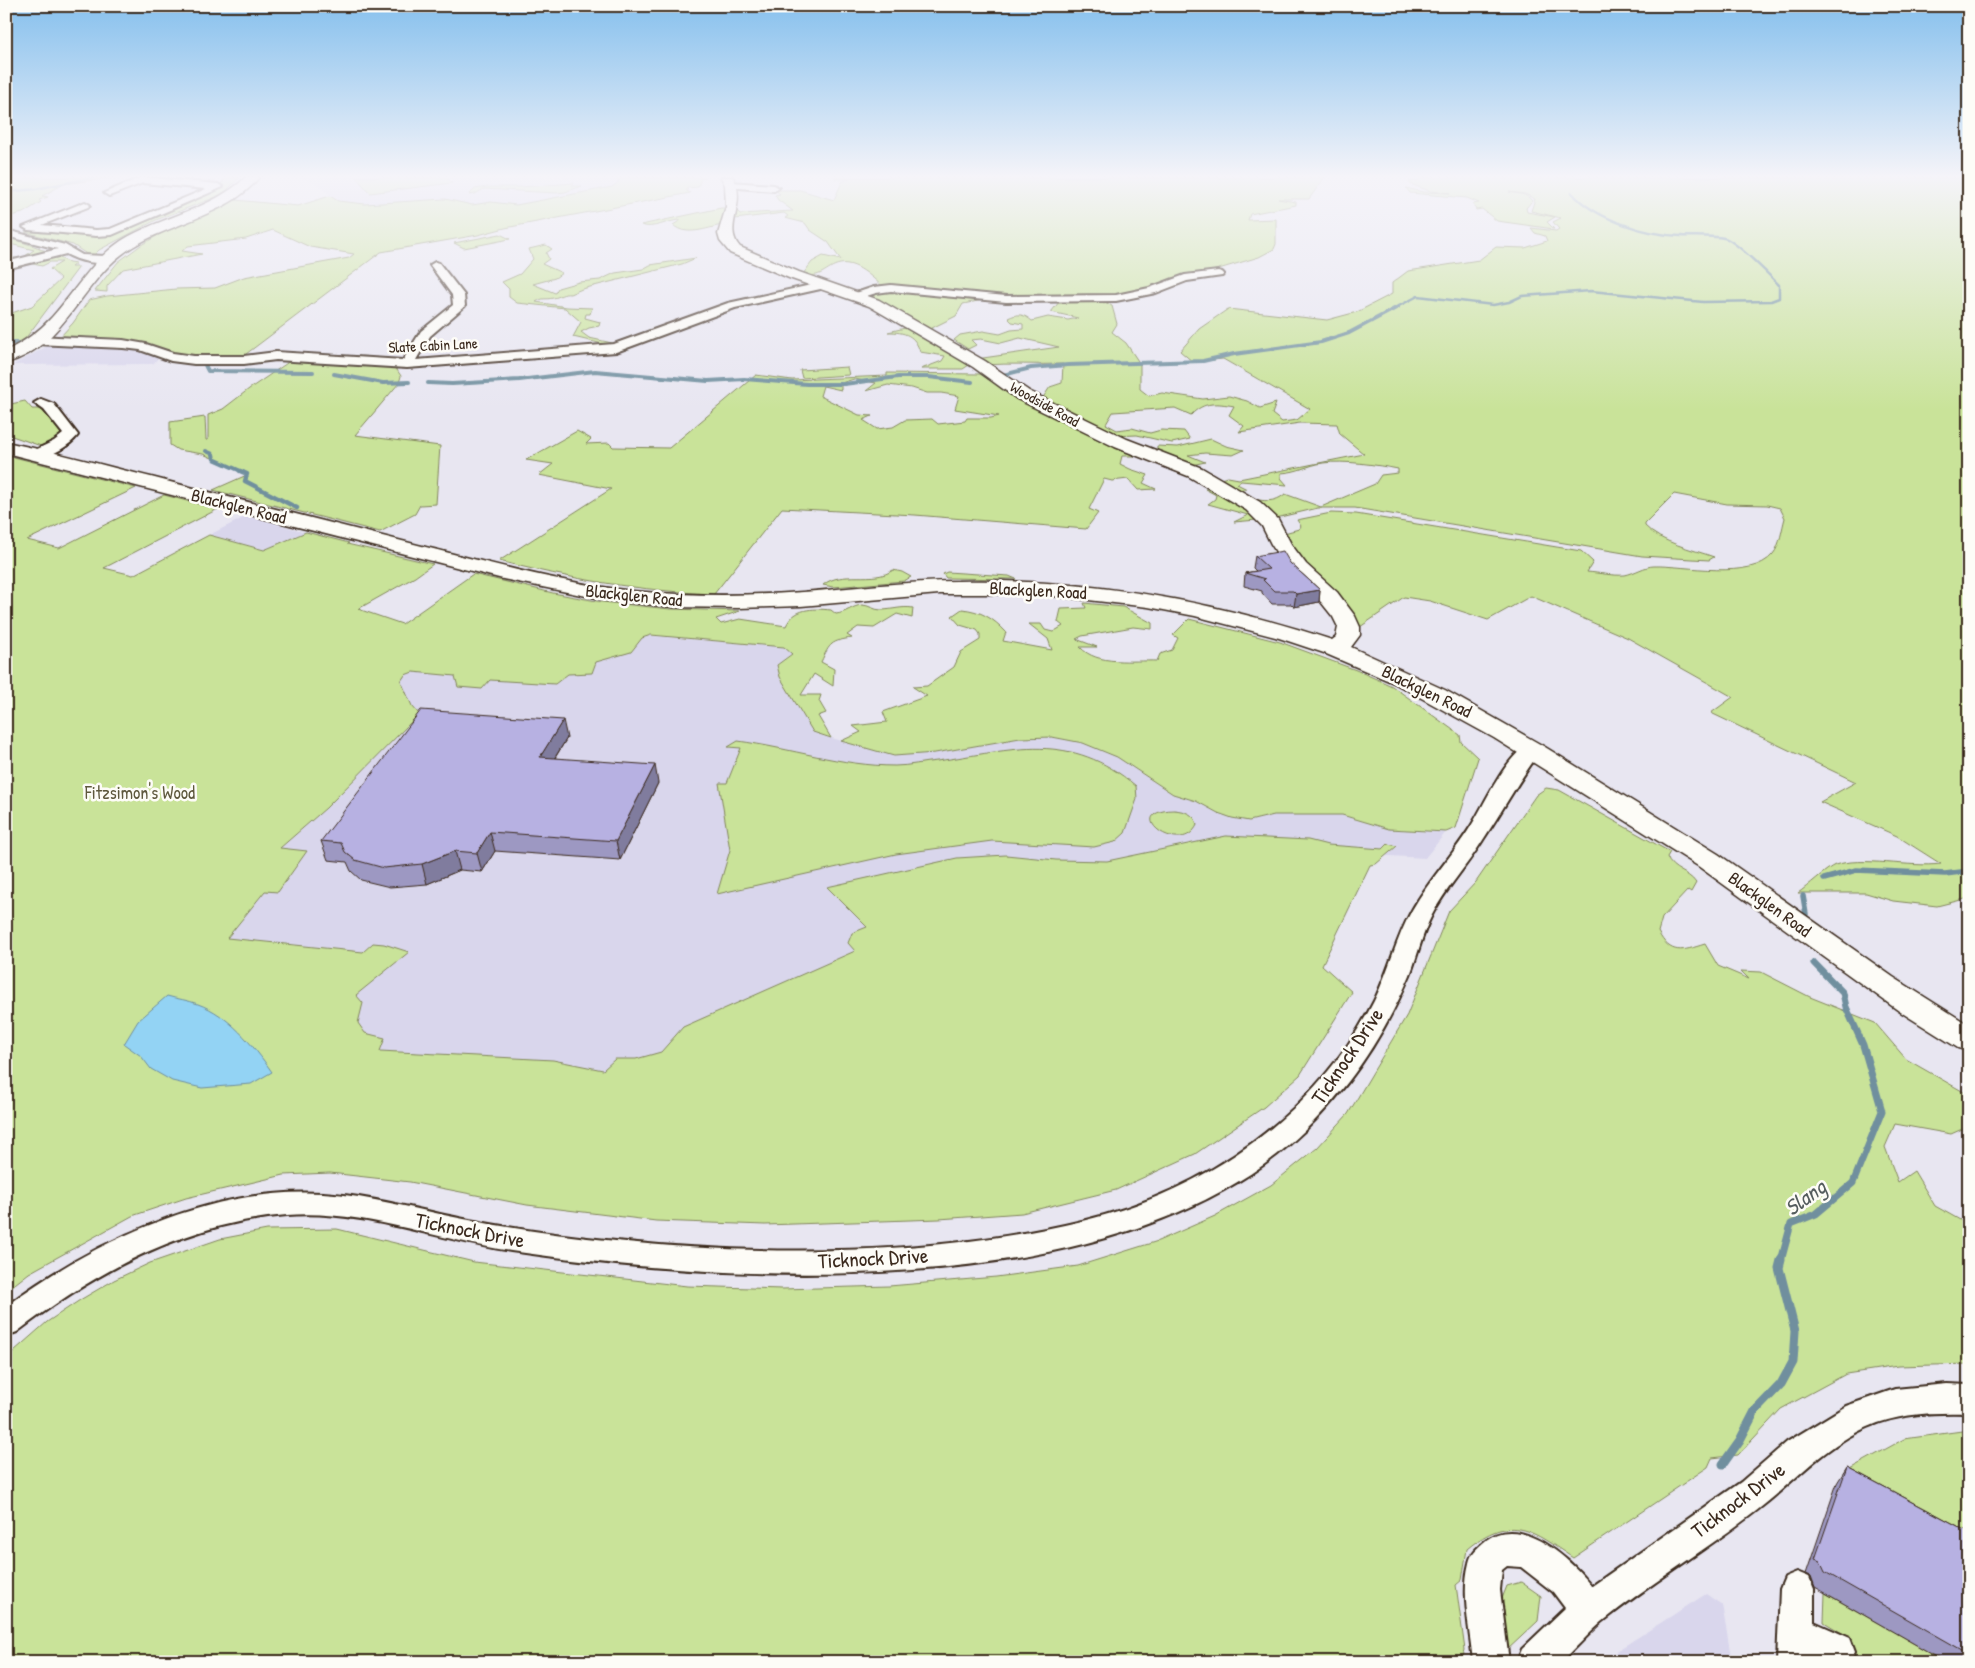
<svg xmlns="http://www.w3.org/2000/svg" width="1975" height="1668" font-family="'Patrick Hand',sans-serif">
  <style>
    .built { fill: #d9d6ec }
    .green { fill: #c9e399; stroke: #82865c; fill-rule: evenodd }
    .water { fill: #93d3f4; stroke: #708f9e }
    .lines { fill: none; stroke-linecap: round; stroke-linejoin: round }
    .stream-far5 { stroke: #708f9e; stroke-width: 2.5 }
    .stream-far4 { stroke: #708f9e; stroke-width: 4 }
    .stream-far3 { stroke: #708f9e; stroke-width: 4.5 }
    .stream-far2 { stroke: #708f9e; stroke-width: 5.5 }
    .stream-far1 { stroke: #708f9e; stroke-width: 7 }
    .stream { stroke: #708f9e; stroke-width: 9 }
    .street-casing { stroke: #3b2a1e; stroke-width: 4 }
    .secondary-casing { stroke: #3b2a1e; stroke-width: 3 }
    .street { fill: #fdfcf7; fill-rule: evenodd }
    .secondary { fill: #fdfcf7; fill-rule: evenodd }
    .wall { fill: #9d98c2; stroke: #3b2a1e }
    .shaded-wall { fill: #807c9e; stroke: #3b2a1e }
    .building { fill: #b7b1e2; stroke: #3b2a1e }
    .labels { text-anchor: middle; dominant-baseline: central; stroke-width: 5; stroke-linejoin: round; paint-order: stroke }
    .far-street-label { font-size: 15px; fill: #3b2a1e; stroke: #fdfcf7 }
    .street-label { font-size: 18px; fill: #3b2a1e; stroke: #fdfcf7 }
    .park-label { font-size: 18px; fill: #5e583d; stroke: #fdfcf7 }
    .near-street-label { font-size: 21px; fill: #3b2a1e; stroke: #fdfcf7 }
    .near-water-label { font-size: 22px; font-style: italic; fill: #555d5e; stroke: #fdfcf7 }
  </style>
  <rect width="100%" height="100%" fill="#e8e6f1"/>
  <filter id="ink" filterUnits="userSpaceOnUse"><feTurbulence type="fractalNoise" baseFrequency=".02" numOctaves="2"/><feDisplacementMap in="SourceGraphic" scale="10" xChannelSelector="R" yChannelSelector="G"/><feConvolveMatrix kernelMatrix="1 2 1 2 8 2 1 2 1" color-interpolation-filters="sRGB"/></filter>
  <g filter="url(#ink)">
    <g class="built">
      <path d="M297,177H616L619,182L612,187L516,205L491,202L472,205L445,199L365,204L338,201L316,184Z"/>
      <path d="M53,343L132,347L160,356L153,364L13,365Z"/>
      <path d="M247,516L306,532L264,550L209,535Z"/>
      <path d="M631,634L784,647L792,654L777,665L818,734L894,756L935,753L1020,738L1052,737L1083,743L1117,757L1173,794L1196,801L1218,813L1249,821L1274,815H1342L1389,829L1446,832L1425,858L1232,847L926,926L582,1122L146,973L227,895L326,808L410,723L377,659Z"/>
      <path d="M1706,1594L1722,1605L1732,1662H1606L1618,1650Z"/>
    </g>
    <g class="green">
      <path d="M6,177H116L64,184L42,196L48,197L39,200L41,202L23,213L6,217Z"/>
      <path d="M227,177H240L227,190L216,197L156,220L99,250L94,255H88L73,245L25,232C34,230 41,235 50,232C108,247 165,213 221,189L224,186L221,183L224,182L222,181Z"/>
      <path d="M356,177H446L452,183L370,193Z"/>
      <path d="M616,177H705L701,179L698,187L687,188V191L690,193L505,228L478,235L381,252L242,357L179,356L59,338L73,323L89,300L107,296L176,289L215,288L244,277L349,258L354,254L310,247L273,230L246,239L188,246L182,251L202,254L123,269L107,286V292L95,291L118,262L141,245L167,230L235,200L298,206L330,196L338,201L365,204L445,199L472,205L491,202L516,205L612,187L619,182Z"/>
      <path d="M835,177H1325L1309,199H1278L1296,202V205L1250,214L1248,220L1276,219V244L1274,249L1259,257L1212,271L1171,278L1145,290L1117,296L1011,298L883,287C872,277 856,261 840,264C825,267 821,280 803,274L812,262L823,256L841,260L828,242L810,230L805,223L785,218L788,216L784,213L735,219L736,210L740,214L793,211L778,200L775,195L780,194L775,190H800L834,200L842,182L849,179H835Z"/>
      <path d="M1419,177H1969V898L1937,906L1893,901L1866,893H1798C1807,887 1827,868 1835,865C1862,856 1910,868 1941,864L1897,836L1820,802L1856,782L1711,713L1733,697L1628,638L1531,596L1488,620L1430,601L1404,597L1360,627L1341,600L1309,576L1284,533L1299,529L1301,526L1297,520L1331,513L1356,514L1581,551L1593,562L1587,572C1600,573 1613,576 1625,575C1635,573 1645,566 1654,566C1684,565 1751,581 1773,554C1780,546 1782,528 1785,518L1780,508L1767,505L1727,504L1674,494L1645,523V526C1661,543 1692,549 1714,557L1709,560L1642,556L1355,508H1318L1276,518L1243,496C1258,500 1272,505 1285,494L1321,507L1375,484L1381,475L1398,473V469C1378,465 1344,460 1323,463C1308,465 1299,472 1281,473V478L1287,485L1241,481L1237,484L1247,489L1233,490L1216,480L1228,477L1239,479L1364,454L1340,434L1337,424L1300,423L1239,432L1244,426L1229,415L1234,406C1217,403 1204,401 1191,415L1175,408L1113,412L1106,424L1117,430L1132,428L1150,433L1161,430L1184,431L1190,439L1172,443L1137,435L1111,436L1042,399L1050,387L1062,383L1063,364C1036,365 1011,363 984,365L976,359L1059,347L1020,338L1001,343L981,339L971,340L976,345L968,349L954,340L960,335L983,331L1000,334L1011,330L1023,329V324L1012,322L1008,318C1018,313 1024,314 1032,321L1048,317L1068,320L1078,318L1051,312L1060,301L1105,302L1112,306L1117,324L1112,332L1126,343L1140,364V389L1149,396L1162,393L1203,399L1229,396L1247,401L1260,408L1276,403L1272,414L1282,422L1297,420L1310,409L1223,359L1193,362L1180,351L1199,329L1228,309L1327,320L1357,312L1392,294V283L1408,271L1479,260L1496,247L1525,248L1547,241L1545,236L1535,233L1531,228L1556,231L1559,229L1553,222L1561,218L1531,211L1535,199L1525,194L1509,192C1517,194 1527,193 1532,201L1526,208L1527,212L1555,217L1547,222L1554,229L1497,221L1482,209L1476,210L1473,204L1479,203L1467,198L1410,193L1406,188L1423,192L1450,193L1430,191L1410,184L1409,182L1419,180Z"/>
      <path d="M574,183L572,186H582L565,192L556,193L484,189L475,194L469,195L475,189L487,187H521Z"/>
      <path d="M721,208H728L722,225C707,228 686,237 673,225L681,220C668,220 653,230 641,225Z"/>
      <path d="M500,234L510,239L464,248L454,243Z"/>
      <path d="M6,237L40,248L39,249L48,251L46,253L6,263V254H13L7,258H22L34,250L6,243Z"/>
      <path d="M546,245L552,249L546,253L549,259L542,264L562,273L555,278L533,284L555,293L558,288L579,282L600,280L615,273L643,269L650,265L696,258L682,264L582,289L570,294C563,293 560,297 553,298C545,300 543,297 536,302L567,307L592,308L590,314H586L585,318L600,322L599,326L589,328L581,332L589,338L617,344L612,346L573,337L581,322L565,308L517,303L509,297V289L502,282L520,274L533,259L529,249Z"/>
      <path d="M57,257L69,262L76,263L71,267H79L25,339L19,342H6V315L32,306L61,279L50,269L62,262H50L42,266L24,262Z"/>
      <path d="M883,289L983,300L963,304L956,316L930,329L864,296Z"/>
      <path d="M905,328L969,365L963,369H921L942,361L945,356L920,352C915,335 905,332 888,332Z"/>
      <path d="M293,359L359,362L367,366L395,367L401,376L399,383L355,435L440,446L436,504L420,505L415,514L380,532L213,490L249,474L203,454L178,450L170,445V422L205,417L206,440H208V415L223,409L249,389Z"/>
      <path d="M847,367L849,375L802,378L800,370Z"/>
      <path d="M887,373L980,374L1020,400L1057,419L1138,456H1122L1120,464L1130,469L1148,475L1143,483L1156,489L1138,490L1128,479L1112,481L1104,479L1089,509L1098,513L1086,529L915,515L782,508L714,594C641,591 571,579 499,561L611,489L539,475L553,464L526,460L577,431L591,439L586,444L609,443L613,447L669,448L756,375L792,380L887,376ZM854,379L876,383L866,391L888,385L912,388L927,393H941L959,396L955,409L999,416L991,418H967L965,421L938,424L932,419L905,420L893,427L877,429L863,420L872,416L859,415L820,396L823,386L841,390V383Z"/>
      <path d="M25,401L32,409H41L63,436L62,438L41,446L6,434V405Z"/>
      <path d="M1211,439L1226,446L1244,450L1233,455L1205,453L1188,455L1205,462L1188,466L1157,454V446L1178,447Z"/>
      <path d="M6,455L136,488L27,540L59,548L164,495L218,509L104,568L133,575L209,535L264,550L306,532L349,543L347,544L433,564L415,577L358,609L402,624L473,574L553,593L602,602L670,609L740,611L716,619L721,624L740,619L786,626C794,608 812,608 831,610L836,614C846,613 852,606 862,605C869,605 874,610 881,610C892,610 902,606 913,608L912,618L897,614L874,628L858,627L847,635L852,638C831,641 830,643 821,662L834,669L833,686L814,674L801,695H821L819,701L826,713L818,716L831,738L813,732L780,677L777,665L792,654L784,647L651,635L642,638L631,652L596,662L592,673L568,674L555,684L490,680L482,689L458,687L455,676L413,672L405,675L401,681L412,706L419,714L326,808L280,848L307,851L278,892L265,891L227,938L363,952L373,943L384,944L409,952L356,995L363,1003L358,1023L365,1033L385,1038L380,1051L553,1060L603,1070L615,1059H636L661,1052L683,1027L855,951L848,943L852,933L867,927L827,887L957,858L1006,855L1056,860L1107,861L1226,836L1308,840L1328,845L1383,849L1388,844L1397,846L1376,864L1370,865L1322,965L1352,992L1300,1075L1264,1107L1195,1154L1116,1190L1022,1213L939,1219L765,1225L656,1221L527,1205L410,1182L330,1173L284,1175L186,1198L132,1216L29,1273L6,1291Z"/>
      <path d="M1205,489C1221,489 1247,508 1257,520L1234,522L1248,515L1208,504L1215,499L1216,495Z"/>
      <path d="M893,570L902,572L911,577L904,581L833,587L823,585C842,569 874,584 893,570Z"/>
      <path d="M947,572L1009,576L1016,579L946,578L943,574Z"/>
      <path d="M1084,603L1123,607L1152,623V629L1133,627L1082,636L1076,639L1097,647H1080C1097,666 1133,660 1157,661L1160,654L1172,650L1178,638L1173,635L1189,619L1280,642L1356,670L1392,686L1460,735L1461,742L1478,758L1456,828L1446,832L1389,829L1342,815H1274L1249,821L1232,818L1218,813L1196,801L1173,794L1117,757L1083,743L1052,737L1020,738L935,753L894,756L841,741L861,732L853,726L887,722L883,712L927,696L913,687L927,686L954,667L961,652L980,640V634L977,630L960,625L952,616L962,609C981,611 993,618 1006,632L1003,641L1052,650L1048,639L1029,624H1041L1045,630L1053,632L1063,626L1058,622L1061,609L1086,608Z"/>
      <path d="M738,741C790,748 842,766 895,766C909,766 924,762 937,761C1014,750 1069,730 1136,786L1137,799L1125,833L1115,842L1094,847L992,841L896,854L717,894L730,850L719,783H727L741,748L728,747Z"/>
      <path d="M1546,788L1559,790L1670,852L1667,857C1672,871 1688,871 1696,883L1691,892L1688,890L1662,918L1658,932C1671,956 1682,951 1705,944L1718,966L1749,979L1741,971L1761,972L1810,997L1875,1023L1906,1059L1969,1095V1126L1951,1134L1895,1124L1885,1147L1898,1182L1914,1171L1935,1206L1969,1225V1364L1898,1366L1846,1374L1781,1409L1738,1455L1712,1458L1708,1467L1573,1558C1532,1531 1511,1512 1467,1549L1462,1580L1456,1585L1465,1650L1461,1662H6V1358L47,1322L80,1300L114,1280L150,1263L220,1239L267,1230L337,1229L474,1262L687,1286L782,1289L889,1286L996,1277L1078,1266L1158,1241L1215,1216L1271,1185L1317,1148L1348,1114L1407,1015L1449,911L1476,882L1536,795Z"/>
      <path d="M1174,810C1185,811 1195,814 1197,825C1181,859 1119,811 1174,810Z"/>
      <path d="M1969,1430V1536L1846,1471L1904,1439Z"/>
      <path d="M1521,1582L1541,1596L1538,1621L1506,1651L1499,1606L1507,1586Z"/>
      <path d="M1825,1593L1946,1662H1847V1636L1824,1622Z"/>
    </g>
    <path class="water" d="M167,996C177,999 188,1000 198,1004C229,1015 253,1045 272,1072L251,1084L202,1088L172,1081L151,1069L141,1056L124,1044L138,1021Z"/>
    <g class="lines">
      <g class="stream-far5">
        <path d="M6,192L36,189L95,177"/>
        <path d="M1395,308L1418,296L1493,305L1509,302L1522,296L1591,291L1703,302L1771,301L1779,298V285C1767,273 1741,246 1727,239C1717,235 1692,237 1681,236C1646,235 1595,219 1572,193"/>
      </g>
      <g class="stream-far4">
        <path d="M6,343H18"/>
        <path d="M205,365L208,371L313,372"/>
        <path d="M334,374L383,383L409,382"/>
        <path d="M999,376L1031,368L1068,365L1203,361L1234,354L1321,342L1349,333L1398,307"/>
        <path d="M428,383L452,384L519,380L595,371L708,381L744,379L807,384H844L898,377H929L972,382"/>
        <path d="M206,451L213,454L214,459L243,472"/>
      </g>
      <path class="stream-far3" d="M240,471L247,474L245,481L297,508"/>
      <g class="stream-far2">
        <path d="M1824,879L1856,870L1945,874L1969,871"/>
        <path d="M1803,896L1806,914"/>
      </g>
      <path class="stream-far1" d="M1781,1261L1791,1224L1816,1214L1853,1183L1882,1111L1863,1045L1846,1007L1843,993L1814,963"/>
      <path class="stream" d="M1723,1464L1740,1440L1755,1411L1781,1384L1793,1362L1795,1331L1779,1268L1781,1260"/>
      <defs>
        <g id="street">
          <path d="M142,177L218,184L223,187L112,235L96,236L28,230L23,227L85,202L90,205L88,207L42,225L96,230L110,229L206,189L143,183L112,195L109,196L104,193Z"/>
          <path d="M731,182L774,185L779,188L774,191L728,187V183Z"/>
          <path d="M6,230L65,245L82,255L106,256L111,259C102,268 76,260 66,254L6,269V262L58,249L6,236Z"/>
          <path d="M435,262L439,263L464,295L465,306L430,336L416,360L614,344L728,303L825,282L831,285L825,288L735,308L616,352L407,368L276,360L244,364H194L171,361L140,350L123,348L36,344L30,340L36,336L123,340L146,344L173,353L194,356H244L276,352L403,360L421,331L453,305L452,295L430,265Z"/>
          <path d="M1218,271L1222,272L1224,274L1222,276L1187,281L1156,293L1116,301L1006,302L891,291L876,293L857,299L851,296L853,294L874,287L891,285L1006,296L1116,295L1149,288L1185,275Z"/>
          <path d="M41,399L54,404L78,435C70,446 47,460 33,457L31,454L33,451L54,441L63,434L44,410L34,403Z"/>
          <path d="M1532,743L1539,745L1542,749C1520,778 1503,810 1483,840C1467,866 1446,888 1432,915C1422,934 1418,955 1410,975C1383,1038 1343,1098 1290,1144C1105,1304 738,1284 511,1251C437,1240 363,1209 287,1215C186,1223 96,1271 17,1332L6,1336V1306C93,1241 213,1186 323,1193C371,1196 417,1210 464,1219C514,1229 565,1236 616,1241C763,1256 937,1256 1082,1221C1206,1191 1315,1116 1374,1001C1389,971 1396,938 1412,910C1430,878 1456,852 1474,821C1487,799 1508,752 1532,743Z"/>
          <path d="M1947,1384L1969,1385V1413C1935,1412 1899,1413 1868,1427C1828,1444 1798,1477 1765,1504C1713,1546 1654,1580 1602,1622C1588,1634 1575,1649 1561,1662H1517L1522,1649L1565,1608L1553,1592L1521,1567L1507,1566L1502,1570L1500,1590L1509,1662H1473C1470,1630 1461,1594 1469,1563C1471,1553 1477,1548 1484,1542C1519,1511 1571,1560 1592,1586L1741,1482L1787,1442L1846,1406L1895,1389Z"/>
          <path d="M1797,1572L1809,1577L1814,1589V1622L1850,1638L1855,1651L1851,1662H1820L1813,1659V1662H1777L1780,1589L1785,1577Z"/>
        </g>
        <g id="secondary">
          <path d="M246,177H259C230,217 160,224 121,255C80,287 61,349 6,363V351C24,342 38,332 52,317C75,292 92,260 121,241C161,216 212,210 246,177Z"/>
          <path d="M721,177H733C748,205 722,227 740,247L799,272L879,300L985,361L1029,391L1127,439L1202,468L1260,502L1278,519L1291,544L1306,564L1337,592L1355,616L1360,627V635L1351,647L1445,690L1545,747L1718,854L1893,977L1969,1025V1051L1958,1048L1899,1011L1698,866L1494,738L1394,683L1324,653L1279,638L1195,616L1148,607L1054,596L1007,594H939L801,606L738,608L674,607L606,600L503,579L6,453V442C55,452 103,465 151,477C239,500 327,522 414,544C487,562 559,583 633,591C690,596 746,596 803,592C855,588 906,581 958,581C1086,578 1211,600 1332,640L1336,637L1338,627L1333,617L1321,602L1290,574L1271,544L1262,526L1246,510L1188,476L1115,447L1017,399L973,367L869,306L789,278L730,253L720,241L718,234L726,207L725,185Z"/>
        </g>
      </defs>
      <use href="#street" class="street-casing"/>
      <use href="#secondary" class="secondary-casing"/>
      <use href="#street" class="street"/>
      <use href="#secondary" class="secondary"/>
    </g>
    <g class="wall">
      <path d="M1255,556L1290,563L1320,590L1319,602L1294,607L1291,604H1272L1262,593V591L1244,586L1245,573L1256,571L1253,568Z"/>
      <path d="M567,738L555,758L658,783L620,860L495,851L482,872L460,870L427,884L390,887L361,880L351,871L347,862L328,860L321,841Z"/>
      <path d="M1847,1467L1969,1532V1662H1946L1815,1587L1811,1576L1806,1574L1837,1483Z"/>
    </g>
    <g class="shaded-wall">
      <path d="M1320,590L1319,602L1294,607L1296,594Z"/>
      <path d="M563,720L567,738L544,775L540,757Z"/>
      <path d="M655,765L658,783L620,860L616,841Z"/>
      <path d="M490,832L495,851L482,872L477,853Z"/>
      <path d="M455,851L460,870L427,884L422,864Z"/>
    </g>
    <g class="building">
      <path d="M1283,551L1290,563L1320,590L1296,594L1293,591H1274L1263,580L1265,579L1245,573L1269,569L1255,556Z"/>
      <path d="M421,710L563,720L540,757L655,765L616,841L490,832L477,853L455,851L422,864L384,868L355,860L345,852L341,843L321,841Z"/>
      <path d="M1847,1467L1969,1532V1654L1825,1572L1820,1561L1815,1559Z"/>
    </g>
  </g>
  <linearGradient id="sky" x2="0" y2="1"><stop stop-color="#86c0ed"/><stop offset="0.43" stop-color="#f5f4f9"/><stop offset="1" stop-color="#f5f4f9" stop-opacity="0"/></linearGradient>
  <rect width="1975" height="410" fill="url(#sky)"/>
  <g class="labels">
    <g class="far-street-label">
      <text transform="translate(433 345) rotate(-3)">Slate Cabin Lane</text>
      <text transform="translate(1045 404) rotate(29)">Woodside Road</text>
    </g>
    <g class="street-label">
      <text transform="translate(239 506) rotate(14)">Blackglen Road</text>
      <text transform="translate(1038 590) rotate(3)">Blackglen Road</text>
      <text transform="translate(634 595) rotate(6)">Blackglen Road</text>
      <text transform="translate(1427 691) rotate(26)">Blackglen Road</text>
      <text transform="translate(1770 904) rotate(36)">Blackglen Road</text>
    </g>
    <g class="park-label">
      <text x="140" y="792">Fitzsimon's Wood</text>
    </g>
    <g class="near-street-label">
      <text transform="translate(1347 1056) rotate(-56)">Ticknock Drive</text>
      <text transform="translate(470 1230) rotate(11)">Ticknock Drive</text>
      <text transform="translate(873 1258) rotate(-3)">Ticknock Drive</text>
      <text transform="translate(1738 1500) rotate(-37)">Ticknock Drive</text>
    </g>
    <g class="near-water-label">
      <text transform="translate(1805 1197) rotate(-36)">Slang</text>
    </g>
  </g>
  <rect width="1975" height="1668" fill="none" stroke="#fdfcf7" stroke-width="25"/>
  <rect x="12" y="12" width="1950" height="1643" fill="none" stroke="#3b2a1e" stroke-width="2" filter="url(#ink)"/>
</svg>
